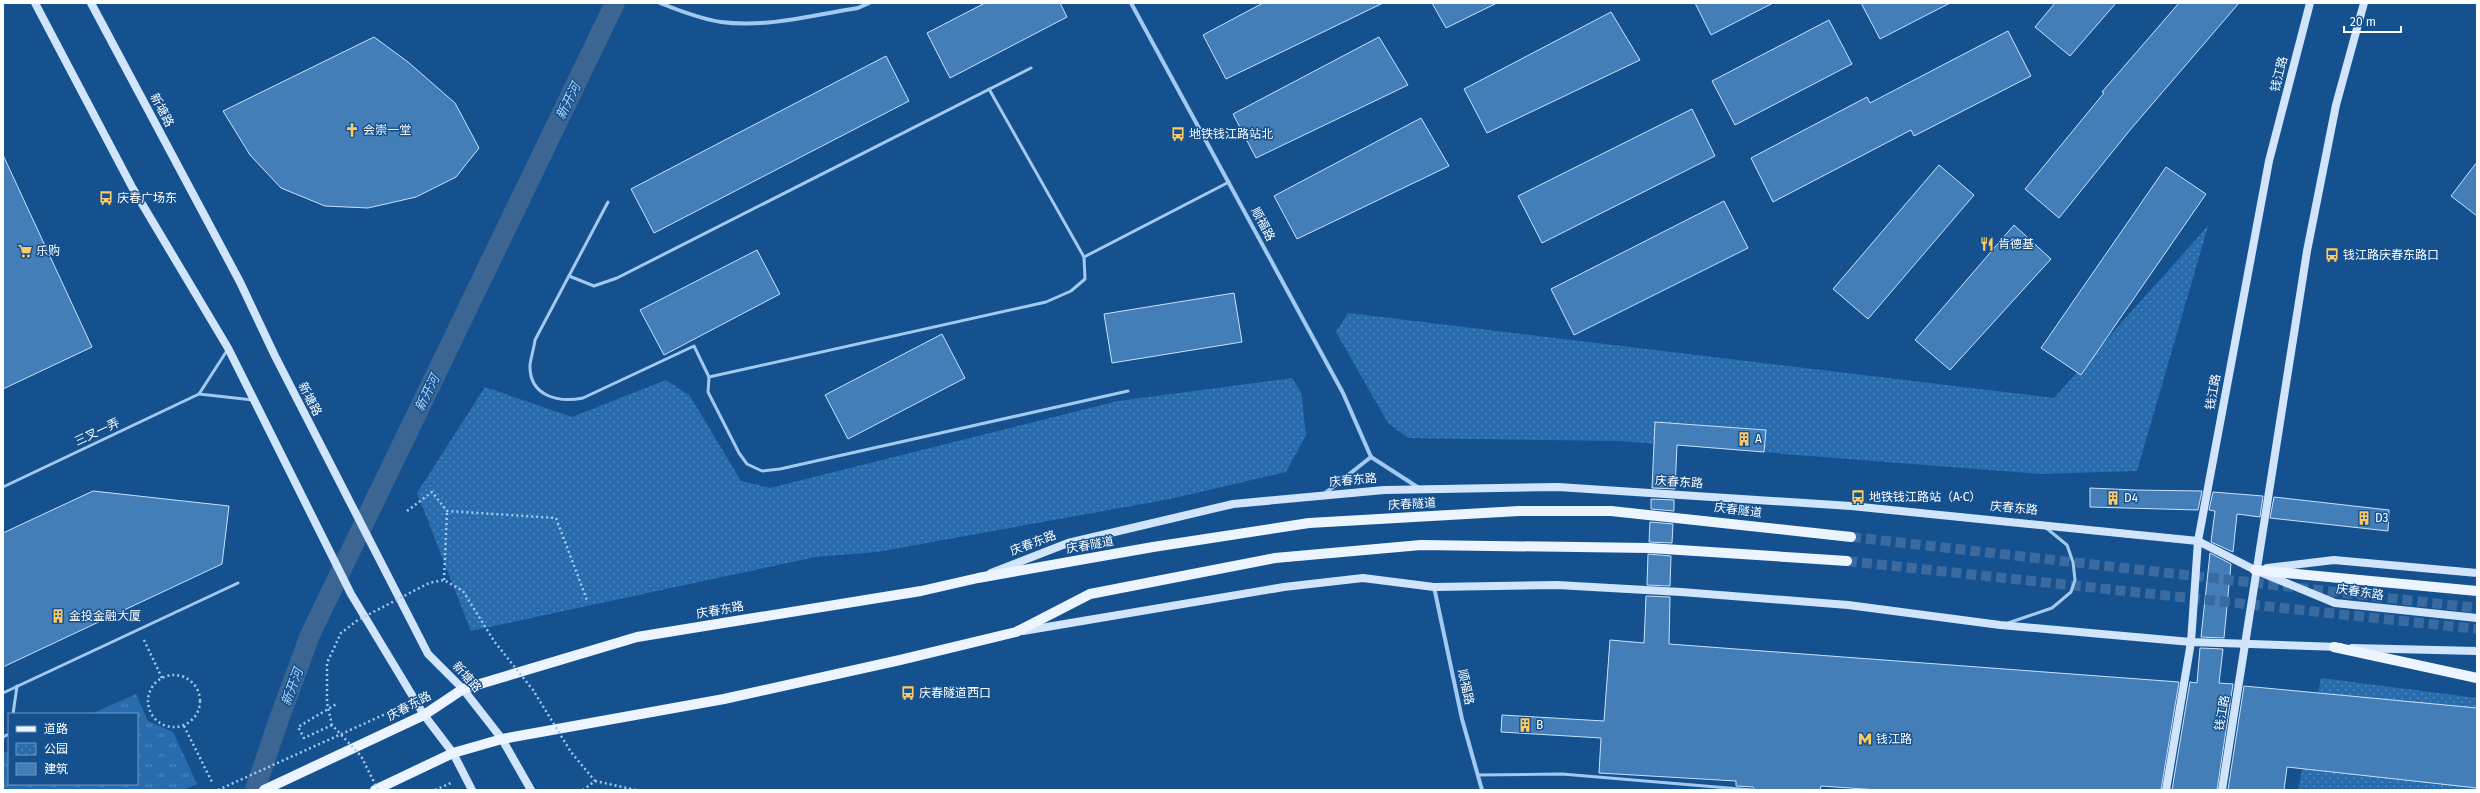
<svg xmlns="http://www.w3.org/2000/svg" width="2480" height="793" font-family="'Fira Sans','Noto Sans SC',sans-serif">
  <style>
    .grass { fill: url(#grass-tufts) }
    .park { fill: url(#park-dots) }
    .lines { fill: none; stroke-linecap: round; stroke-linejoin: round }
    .canal { stroke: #3b6693; stroke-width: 20 }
    .building { fill: #437eb9; stroke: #c9e2fb }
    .primary-tunnel { stroke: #396ba0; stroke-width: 10; stroke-dasharray: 10 5; stroke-linecap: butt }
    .path { stroke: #a2c9f0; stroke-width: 2.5; stroke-dasharray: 2 3; stroke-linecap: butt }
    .service { stroke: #a2c9f0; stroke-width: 3 }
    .minor { stroke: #a2c9f0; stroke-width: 4 }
    .secondary { stroke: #d0e5fb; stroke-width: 8 }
    .primary { stroke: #ebf4ff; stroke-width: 10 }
    .path-bridge { stroke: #a2c9f0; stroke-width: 2.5; stroke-dasharray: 2 3; stroke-linecap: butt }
    .labels { text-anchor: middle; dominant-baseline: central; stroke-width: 3; stroke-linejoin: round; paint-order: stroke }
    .street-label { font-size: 12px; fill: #fff; stroke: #16518f }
    .poi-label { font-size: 12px; fill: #fff; stroke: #16518f; text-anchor: start }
    .water-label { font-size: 13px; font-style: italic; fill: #aed3f7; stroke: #16518f }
  </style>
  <defs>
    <pattern id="grass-tufts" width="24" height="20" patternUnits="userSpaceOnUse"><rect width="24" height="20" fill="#286cae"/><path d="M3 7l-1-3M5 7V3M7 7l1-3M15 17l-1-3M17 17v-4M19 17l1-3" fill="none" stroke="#5389be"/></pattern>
    <pattern id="park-dots" width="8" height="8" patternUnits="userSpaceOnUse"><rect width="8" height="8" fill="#286cae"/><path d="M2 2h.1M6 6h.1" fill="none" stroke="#5389be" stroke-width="1.8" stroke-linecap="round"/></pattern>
  </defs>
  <rect width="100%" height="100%" fill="#16518f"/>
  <path class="grass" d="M136,694L148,721L173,732L197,784L183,790H3V753L9,751V784H137V714H91Z"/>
  <g class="park">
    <path d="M2208,226L2137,471L2040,474L1619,441L1408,438L1388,423L1336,332L1348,313L2054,398Z"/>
    <path d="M1292,378L1301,392L1306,435L1286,472L1170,499L877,552L815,557L471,631L417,493L485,387L572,417L666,380L690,396L741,481L770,488L1118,401Z"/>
    <path d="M2321,678L2477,698V790H2298Z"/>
  </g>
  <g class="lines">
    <path class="canal" d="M255,790L278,722L310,635L615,3"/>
  </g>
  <g class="building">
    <path d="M985,3H1060L1067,17L950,78L927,33Z"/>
    <path d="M1263,3H1383L1226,79L1203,35Z"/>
    <path d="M1432,3H1497L1446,28Z"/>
    <path d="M1695,3H1773L1711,35Z"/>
    <path d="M1861,3H1950L1880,39Z"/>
    <path d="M2055,3H2116L2070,56L2035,27Z"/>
    <path d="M2179,3H2239L2130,130L2059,218L2025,189L2104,93L2102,92Z"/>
    <path d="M1611,12L1640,60L1487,133L1464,89Z"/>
    <path d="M1829,20L1852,64L1735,125L1712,81Z"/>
    <path d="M2008,31L2031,76L1914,136L1911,130L1773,202L1751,158L1867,97L1870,103Z"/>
    <path d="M374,37L408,62L455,103L479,148L456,177L416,197L368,208L325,206L281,188L250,155L223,111Z"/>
    <path d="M1379,37L1408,85L1256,158L1233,114Z"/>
    <path d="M886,56L909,101L654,233L631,189Z"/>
    <path d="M1692,109L1715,156L1542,243L1518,196Z"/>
    <path d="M1421,118L1449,166L1297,239L1274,196Z"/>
    <path d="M3,155L92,347L3,389Z"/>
    <path d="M2477,162V216L2451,196Z"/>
    <path d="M1939,165L1974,195L1868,319L1833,289Z"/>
    <path d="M2166,167L2206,194L2081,375L2041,348Z"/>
    <path d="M1724,201L1748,248L1574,335L1551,289Z"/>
    <path d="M2014,225L2051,259L1950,370L1915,340Z"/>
    <path d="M757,250L780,294L664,355L640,310Z"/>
    <path d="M1234,293L1242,342L1112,363L1104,314Z"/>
    <path d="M942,334L965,378L848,439L825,395Z"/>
    <path d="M1655,422L1766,430L1764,452L1677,445L1675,489L1652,488Z"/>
    <path d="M2090,488L2135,490L2202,491L2198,510L2090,507Z"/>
    <path d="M93,491L229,506L222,564L3,667V533Z"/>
    <path d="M2213,492L2263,496L2260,517L2237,514L2233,552L2211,542L2215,511L2209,510Z"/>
    <path d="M2274,497L2389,510L2388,531L2270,518Z"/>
    <path d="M1651,499L1674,500V511L1651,509Z"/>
    <path d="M1650,522L1673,524L1672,543L1649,542Z"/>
    <path d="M2210,553L2231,564L2224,638L2201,637Z"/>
    <path d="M1648,554L1671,556L1670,586L1647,585Z"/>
    <path d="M1646,596L1670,597L1669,644L2179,682L2161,790H1878L1821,786L1820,790H1755L1753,787L1736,786V781L1599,773L1601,738L1501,732L1502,715L1604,721L1610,640L1644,643Z"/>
    <path d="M2200,648L2223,649L2219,683L2233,684L2217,790H2172L2190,682L2197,683Z"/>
    <path d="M2244,686L2477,708V788L2287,767L2284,790H2228Z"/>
  </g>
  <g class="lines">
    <g class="primary-tunnel">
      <path d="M1851,537L2477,608"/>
      <path d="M1847,561L2477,629"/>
    </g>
    <g class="path">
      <path d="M407,511L432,492L447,511L556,518L587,600"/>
      <path d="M444,580L447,511"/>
      <path d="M144,640L162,678"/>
      <circle cx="174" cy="701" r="26"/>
      <path d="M332,725L304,738L298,727L338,703"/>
      <path d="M184,726L213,784"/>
      <path d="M595,781L636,790"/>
      <path d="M218,790L403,706"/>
      <path d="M435,790L453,782"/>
    </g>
    <g class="service">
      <path d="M608,202L535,340C534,348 531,357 530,365C529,396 558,403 583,398L694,346L709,377L1046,302L1071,291L1085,279L1084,257L989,89"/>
      <path d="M1084,257L1229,182"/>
      <path d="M569,276L594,286L617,278L1031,68"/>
      <path d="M709,377L708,392L739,453L747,464L762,471L780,469L1128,391"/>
      <path d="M199,394L253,400"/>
      <path d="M3,487L199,394L228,349"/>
      <path d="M2008,623L2052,608L2071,592L2075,580L2073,562L2067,545L2045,527"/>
      <path d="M3,693L238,583"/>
      <path d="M13,714L17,686"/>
      <path d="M3,737L9,734"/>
      <path d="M1478,775L1562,774L1752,790"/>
    </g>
    <g class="minor">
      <path d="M660,3C680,11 701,19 721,22C767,28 814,15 858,8L869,3"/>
      <path d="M1131,3L1343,393L1371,457"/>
      <path d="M1371,457L1419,488"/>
      <path d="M1324,494L1371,457"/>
      <path d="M1434,587L1462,719L1482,790"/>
    </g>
    <g class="secondary">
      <path d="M35,3L132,187L228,348L351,594L424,715L453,753L472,790"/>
      <path d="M91,3L240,282L275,356L428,654L463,689L502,739L531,790"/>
      <path d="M2267,568L2334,560L2477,573"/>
      <path d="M991,573L1068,543L1233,504L1384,490L1558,487L1851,506L2198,541L2255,570L2335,603L2477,618"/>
      <path d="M1023,631L1284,587L1363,578L1434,587L1557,585L1681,592L1848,605L2000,625L2191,642L2340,647"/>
      <path d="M2352,648L2477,651"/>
      <path d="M2166,790L2191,642L2198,541L2269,161L2310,3"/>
      <path d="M2222,790L2307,251L2336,105L2364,3"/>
    </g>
    <g class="primary">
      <path d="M2255,570L2477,591"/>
      <path d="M2334,647L2477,678"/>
      <path d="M264,790L424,715L463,689L637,637L921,591L978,578L1153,547L1309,523L1519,511H1611L1851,537"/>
      <path d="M375,790L453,753L502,739L724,699L900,660L1016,632L1090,594L1275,558L1421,545L1649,548L1847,561"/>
    </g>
    <path class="path-bridge" d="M378,790L361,756L332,725L327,703V663L341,633L358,620L429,583L444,580L463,591L494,641L533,690L571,752L595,781L583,790"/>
  </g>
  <defs>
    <symbol id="church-bare" viewBox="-9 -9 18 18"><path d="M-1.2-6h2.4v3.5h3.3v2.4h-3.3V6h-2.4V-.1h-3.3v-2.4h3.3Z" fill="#ffca61" stroke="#16518f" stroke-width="2.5" paint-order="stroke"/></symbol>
    <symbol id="bus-bare" viewBox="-9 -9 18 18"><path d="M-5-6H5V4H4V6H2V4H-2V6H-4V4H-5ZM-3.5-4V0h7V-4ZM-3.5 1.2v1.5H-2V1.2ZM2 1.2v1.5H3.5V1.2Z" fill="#ffca61" stroke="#16518f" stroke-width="2.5" paint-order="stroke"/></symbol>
    <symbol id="restaurant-bare" viewBox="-9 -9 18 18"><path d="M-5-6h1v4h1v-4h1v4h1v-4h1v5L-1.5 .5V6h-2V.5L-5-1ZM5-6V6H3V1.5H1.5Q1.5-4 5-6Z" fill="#ffca61" stroke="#16518f" stroke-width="2.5" paint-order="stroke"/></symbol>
    <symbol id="supermarket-bare" viewBox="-9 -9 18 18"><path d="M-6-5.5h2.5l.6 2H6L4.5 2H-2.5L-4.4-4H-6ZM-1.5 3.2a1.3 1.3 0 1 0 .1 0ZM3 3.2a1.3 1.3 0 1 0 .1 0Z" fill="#ffca61" stroke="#16518f" stroke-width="2.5" paint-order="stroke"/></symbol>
    <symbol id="building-bare" viewBox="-9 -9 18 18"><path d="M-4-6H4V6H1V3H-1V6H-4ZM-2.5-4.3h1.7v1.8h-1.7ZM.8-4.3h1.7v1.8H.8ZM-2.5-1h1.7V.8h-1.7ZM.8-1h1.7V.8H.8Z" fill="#ffca61" stroke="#16518f" stroke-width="2.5" paint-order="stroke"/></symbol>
    <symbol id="metro-bare" viewBox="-9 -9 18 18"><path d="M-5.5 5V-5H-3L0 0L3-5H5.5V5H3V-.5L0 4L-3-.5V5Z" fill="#ffca61" stroke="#16518f" stroke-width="2.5" paint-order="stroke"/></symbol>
  </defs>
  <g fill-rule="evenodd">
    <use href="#church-bare" x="342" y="120" width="20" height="20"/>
    <use href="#bus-bare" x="1168" y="124" width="20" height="20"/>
    <use href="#bus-bare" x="96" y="188" width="20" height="20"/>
    <use href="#restaurant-bare" x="1977" y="234" width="20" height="20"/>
    <use href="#supermarket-bare" x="15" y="241" width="20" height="20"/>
    <use href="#bus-bare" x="2322" y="245" width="20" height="20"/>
    <use href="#building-bare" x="1734" y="429" width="20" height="20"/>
    <use href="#bus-bare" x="1848" y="487" width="20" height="20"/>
    <use href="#building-bare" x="2103" y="488" width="20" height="20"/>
    <use href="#building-bare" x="2354" y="508" width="20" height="20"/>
    <use href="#building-bare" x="48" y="606" width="20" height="20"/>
    <use href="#bus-bare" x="898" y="683" width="20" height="20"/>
    <use href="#building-bare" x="1515" y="715" width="20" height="20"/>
    <use href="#metro-bare" x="1855" y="729" width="20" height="20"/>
  </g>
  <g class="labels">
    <g class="street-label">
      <text transform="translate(2279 74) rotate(-76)">钱江路</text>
      <text transform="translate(162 110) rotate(62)">新塘路</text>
      <text transform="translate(1263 224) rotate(62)">顺福路</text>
      <text transform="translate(2213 392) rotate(-80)">钱江路</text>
      <text transform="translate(310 399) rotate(63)">新塘路</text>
      <text transform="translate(97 432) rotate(-25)">三叉一弄</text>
      <text transform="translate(1353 480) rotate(-5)">庆春东路</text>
      <text transform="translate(1679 482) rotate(4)">庆春东路</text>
      <text transform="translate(1412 504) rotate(-3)">庆春隧道</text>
      <text transform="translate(2014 508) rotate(5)">庆春东路</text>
      <text transform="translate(1738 510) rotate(7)">庆春隧道</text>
      <text transform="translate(1033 543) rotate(-21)">庆春东路</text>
      <text transform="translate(1090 545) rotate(-10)">庆春隧道</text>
      <text transform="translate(2360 592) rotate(8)">庆春东路</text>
      <text transform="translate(720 610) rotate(-10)">庆春东路</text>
      <text transform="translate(467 677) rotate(48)">新塘路</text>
      <text transform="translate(1466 687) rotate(78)">顺福路</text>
      <text transform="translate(409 706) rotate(-28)">庆春东路</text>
      <text transform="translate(2222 713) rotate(-80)">钱江路</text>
    </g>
    <g class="poi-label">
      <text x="363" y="130">会崇一堂</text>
      <text x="1189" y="134">地铁钱江路站北</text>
      <text x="117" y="198">庆春广场东</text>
      <text x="1998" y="244">肯德基</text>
      <text x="36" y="251">乐购</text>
      <text x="2343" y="255">钱江路庆春东路口</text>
      <text x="1755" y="439">A</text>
      <text x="1869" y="497">地铁钱江路站（A·C）</text>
      <text x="2124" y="498">D4</text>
      <text x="2375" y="518">D3</text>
      <text x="69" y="616">金投金融大厦</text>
      <text x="919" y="693">庆春隧道西口</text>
      <text x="1536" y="725">B</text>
      <text x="1876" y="739">钱江路</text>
    </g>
    <g class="water-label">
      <text transform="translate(568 101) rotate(-64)">新开河</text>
      <text transform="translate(427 393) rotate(-64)">新开河</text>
      <text transform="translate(292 687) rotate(-70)">新开河</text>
    </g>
  </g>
  <rect width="2480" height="793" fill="none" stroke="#ffffff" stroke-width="8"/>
  <rect x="8" y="713" width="130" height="72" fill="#16518f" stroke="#7397bc"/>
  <rect x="16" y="726" width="20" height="6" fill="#ebf4ff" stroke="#7397bc"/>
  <text x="44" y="733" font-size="12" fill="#ffffff">道路</text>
  <rect x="16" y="743" width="20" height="12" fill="url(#park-dots)" stroke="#7397bc"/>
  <text x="44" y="753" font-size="12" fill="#ffffff">公园</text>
  <rect x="16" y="763" width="20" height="12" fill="#437eb9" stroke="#7397bc"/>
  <text x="44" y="773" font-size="12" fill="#ffffff">建筑</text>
  <path d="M2344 26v6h57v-6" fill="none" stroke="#ffffff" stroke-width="2"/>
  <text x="2350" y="26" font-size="12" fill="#ffffff" stroke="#16518f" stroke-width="3" paint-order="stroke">20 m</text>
</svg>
